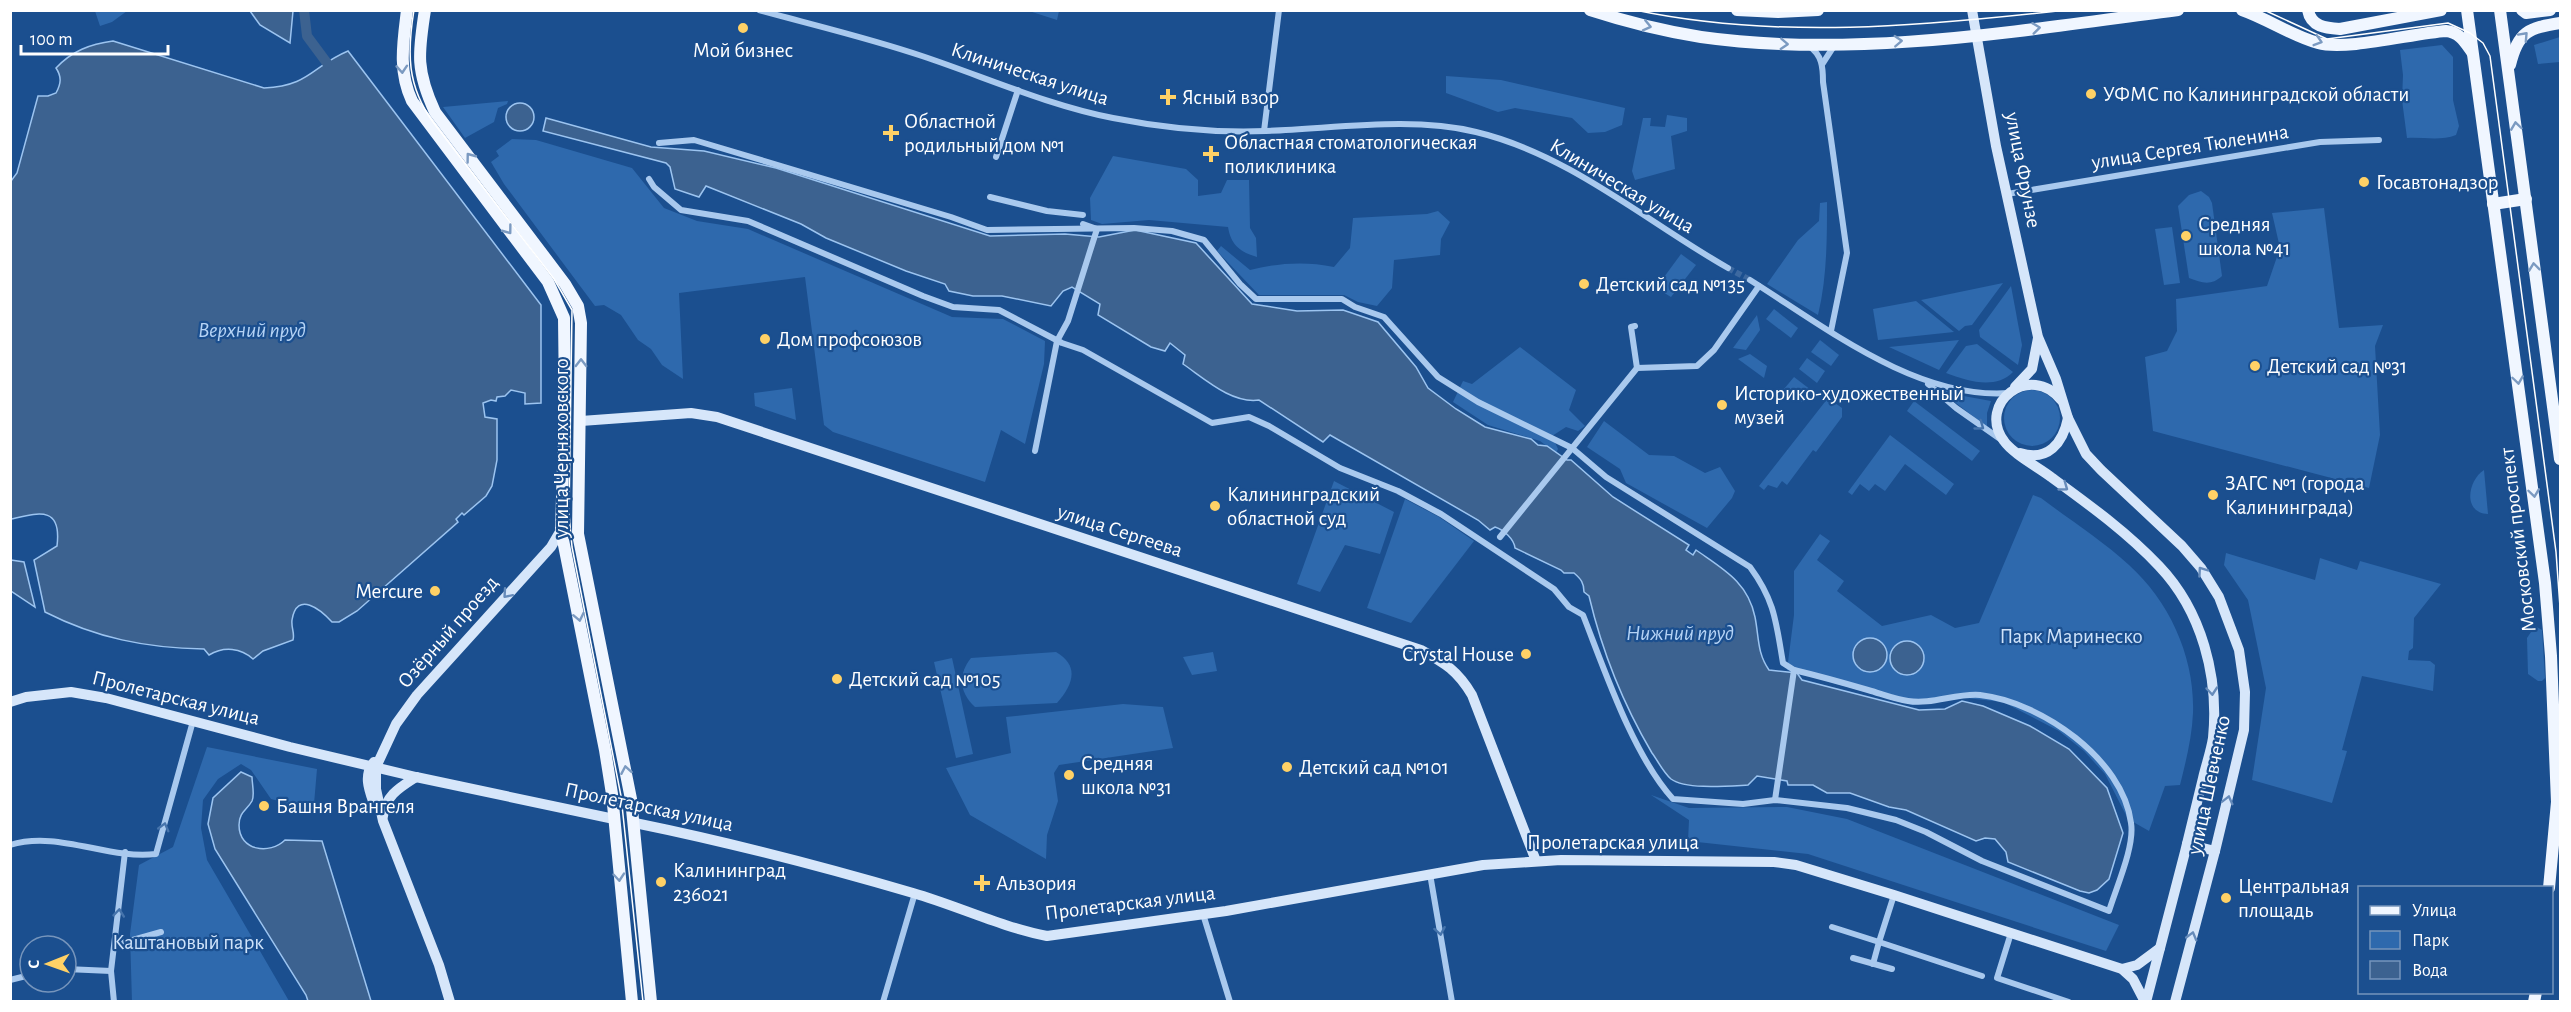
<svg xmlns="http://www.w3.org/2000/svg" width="2571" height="1012" font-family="'Alegreya Sans',sans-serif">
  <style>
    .green { fill: #2e69ad }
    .water { fill: #3c6290; stroke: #9cc4f0; stroke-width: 1.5 }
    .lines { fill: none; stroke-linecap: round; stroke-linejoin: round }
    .canal { stroke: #3c6290; stroke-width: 10 }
    .street-tunnel { stroke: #3d69a0; stroke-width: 6; stroke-dasharray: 6 3; stroke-linecap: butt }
    .street { stroke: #a9c9ee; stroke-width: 6 }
    .secondary { stroke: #d6e6fa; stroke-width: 10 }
    .primary { stroke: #f0f6ff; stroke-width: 12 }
    .tram { stroke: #fff; stroke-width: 1.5 }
    .oneway { stroke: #7b9ac1 }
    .oneway2 { stroke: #4674ac }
    .oneway3 { stroke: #668bba }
    .poi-dot { fill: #ffd166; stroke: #1b4f8f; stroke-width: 2 }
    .labels { text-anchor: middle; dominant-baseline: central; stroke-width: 4.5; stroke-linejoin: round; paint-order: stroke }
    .poi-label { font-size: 21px; fill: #fff; stroke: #1b4f8f; text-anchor: start }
    .street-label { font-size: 21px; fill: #fff; stroke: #1b4f8f }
    .park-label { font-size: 21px; fill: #cfe3fa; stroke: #1b4f8f }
    .water-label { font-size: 22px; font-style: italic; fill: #b5d3f5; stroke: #1b4f8f }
  </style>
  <rect width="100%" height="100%" fill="#1b4f8f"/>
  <g class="green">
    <path d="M95,11V10L127,11L112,22L100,26Z"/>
    <path d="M1029,11L1059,10V11L1057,20Z"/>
    <path d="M2560,37V62L2538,64L2534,45Z"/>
    <path d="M2442,45L2453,57V100L2459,126L2456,135C2441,141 2424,137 2407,138L2402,100L2403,75L2400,50Z"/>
    <path d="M1446,76L1501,80L1625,108L1622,125L1605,132L1588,133L1572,118L1515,108L1498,112L1446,93Z"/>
    <path d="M508,101L507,104L498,108L494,122L465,138L443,107Z"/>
    <path d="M1667,115L1687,118V131L1671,136L1675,169L1635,180L1632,171L1643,118H1651L1650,126L1665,127Z"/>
    <path d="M512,139L536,140L632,168L664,208L697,221L748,229L952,317L1003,319L1045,341L1044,364L1025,444L1001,430L985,482L833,432L824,425L805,277L679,293L683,379L662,365L651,349L638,340L621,315L604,305L595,306L504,184L491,162L499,156L496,151Z"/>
    <path d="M1113,156L1186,169L1198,180V196L1221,193L1227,180H1249L1250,228L1256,238L1257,257C1240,252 1231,245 1228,227L1149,220L1102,224L1091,220L1090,198Z"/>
    <path d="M2201,191L2209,197L2212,203L2222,276C2211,286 2202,283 2189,278L2178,206L2189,195Z"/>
    <path d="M1827,202C1827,240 1827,278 1818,315L1767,284L1798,240L1819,221L1820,203Z"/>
    <path d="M2324,208L2339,328L2383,325L2375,346L2380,435L2369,488L2153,431L2145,357L2167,351L2177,331L2176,299L2267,286L2280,248L2272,213Z"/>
    <path d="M1438,211L1450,222L1441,239L1440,255L1394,260L1392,288L1377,306L1358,302L1344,295H1259L1217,251L1221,246L1250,270C1278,263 1305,261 1334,267L1350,248L1353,218L1427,214Z"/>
    <path d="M2172,227L2180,283L2164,285L2155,229Z"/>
    <path d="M1681,254L1696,265L1671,297L1656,288Z"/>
    <path d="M2003,283L1972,325L1965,326L1959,331L1921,300Z"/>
    <path d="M2011,286L2022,345L2018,365L1980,337L1979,330Z"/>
    <path d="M1916,301L1954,332L1878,340L1873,309Z"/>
    <path d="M1774,309L1798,328L1791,338L1766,319Z"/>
    <path d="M1757,315L1760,330L1746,350L1733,348Z"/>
    <path d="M1820,340L1839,355L1831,366L1811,352Z"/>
    <path d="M1959,340L1939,370L1889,347Z"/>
    <path d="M1977,344L2013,372C1995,390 1968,381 1946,373L1966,346Z"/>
    <path d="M1520,347L1576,390L1569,410L1585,426L1578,431L1566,427L1552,436L1558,449L1556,453L1540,441L1488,425L1453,402L1463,381L1472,384Z"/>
    <path d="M1750,354L1767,366L1764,378L1738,359Z"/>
    <path d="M1807,358L1825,371L1817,383L1799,369Z"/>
    <path d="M1794,377L1811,390L1802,402L1784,389Z"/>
    <path d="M1935,387L1958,395L1991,401L1987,413V427Z"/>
    <path d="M792,388L796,420L755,406L754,393Z"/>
    <circle cx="2032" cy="418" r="28"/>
    <path d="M1828,398L1842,408V417L1816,452L1813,450L1787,485L1782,481L1777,488L1768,485L1764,490L1759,486Z"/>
    <path d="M1914,401L1980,451L1972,461L1907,411Z"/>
    <path d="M1604,421L1649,455L1674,456L1705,473L1720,467L1735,491L1732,498L1707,528L1626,483L1620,469L1587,447Z"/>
    <path d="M1890,435L1954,484L1946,495L1905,464L1885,491L1875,484L1869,491L1860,484L1852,495L1848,492Z"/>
    <path d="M2484,470L2488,514C2462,513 2468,480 2484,470Z"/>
    <path d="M1334,481L1394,512L1380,554L1345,545L1320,592L1297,584Z"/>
    <path d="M2033,495L2041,498C2070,520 2103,541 2129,565C2170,602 2195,658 2193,713C2192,737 2186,761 2180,785L2165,786L2149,831L2128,819L2105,774L2084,751L2059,731L2003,702L1966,698L1912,705L1787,670L1794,615V571L1820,534L1830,541L1817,560L1844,581L1837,591L1882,626L1931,615L1955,628L1979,623Z"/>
    <path d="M1405,499L1439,517L1474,541L1411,623L1367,608Z"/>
    <path d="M2226,553L2315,580L2320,558L2357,570L2360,561L2441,584L2414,618L2413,648L2409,651L2408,660L2430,661L2435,665L2433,691L2362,676L2342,750L2347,751L2332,803L2252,780L2266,688L2248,600L2224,565Z"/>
    <path d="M2535,626L2542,630L2545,678L2542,681H2538L2528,674L2527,638Z"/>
    <path d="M1056,652C1080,666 1073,685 1057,703L975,707C959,693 958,674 971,658Z"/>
    <path d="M1213,652L1217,671L1192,675L1183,657Z"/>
    <path d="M952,658L973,754L956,758L934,662Z"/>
    <path d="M1123,704L1163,707L1173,748L1059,765L1054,773L1058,801L1047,835L1046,859L970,815L946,768L1011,753L1006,717Z"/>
    <path d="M207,747L317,769L314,804C299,811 286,802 271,799L251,770L241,764L218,779L203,800L201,828L207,860L289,1001L132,1002L130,934L139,865L173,847Z"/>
    <path d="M1651,795L1689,808L1787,807L1847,819L2119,925L2106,951L1808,854L1688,841L1689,820Z"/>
  </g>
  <g class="water">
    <path d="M250,11H293L290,43L260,25Z"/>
    <path d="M113,41L264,88C310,86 312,66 348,51L541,305V403L525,404V393L511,390L505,396L497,397L496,401L491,400L483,403L485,417L497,419V460L492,486L486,496L464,515L462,513L456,519L458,522L357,611L339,622H332C321,610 297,590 292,620C291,628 295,633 293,640L263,651L253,659C241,648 224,646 209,655L204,649C146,648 96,638 45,612L34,560L57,546C62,505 38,513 11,519V181L17,173L38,96H48L56,93C61,84 62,77 56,68C72,51 90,44 113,41Z"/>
    <circle cx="520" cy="117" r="14"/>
    <path d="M546,118L651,147L704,151L776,168L990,236L1065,234L1099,237L1135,230L1196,243L1252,304L1297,311L1343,310L1378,322L1416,367L1428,388L1456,409L1485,427L1531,439L1538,445L1547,446L1567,460H1571L1613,497L1689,545L1686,550L1693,555L1696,550C1723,569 1748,582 1755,617C1759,637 1757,653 1769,670L1797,673L1802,680L1919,710L1945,709L1962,701L1983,706L2030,726L2069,749L2107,788L2123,833L2109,879L2097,890L2089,893L2080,891L2008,862L2006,852L1995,839L1985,838L1976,841L1906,810L1889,807L1850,793H1827L1813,785H1788L1787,781L1757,776L1748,785C1729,786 1686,790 1671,779C1663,772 1658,761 1652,753C1623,704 1602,651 1589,596L1584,592C1584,583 1581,579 1574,573H1564L1561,570L1515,548C1514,539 1504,530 1495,527L1490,530L1478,520L1330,435L1323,442L1259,400C1232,404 1205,379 1183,364L1185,355L1170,343L1165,351L1151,347L1098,315L1100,304L1072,287L1063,291L1051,306L1002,296H973L949,291L945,284L906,271L826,238L801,224L706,186L699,197L675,189L670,167L666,163L543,131Z"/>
    <path d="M11,560L24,562L35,607L11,591Z"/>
    <circle cx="1870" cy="655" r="17"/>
    <circle cx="1907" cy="658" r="17"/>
    <path d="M241,772L252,777C252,784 255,795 252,801C247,810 239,812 239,825C239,851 270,855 285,840L322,841L371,1001H308L306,995L215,849L208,824L213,798Z"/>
  </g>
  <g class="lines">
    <path class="canal" d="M304,10L307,36L327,63"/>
    <path class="street-tunnel" d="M1728,268L1750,280"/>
    <g class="street">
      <path d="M759,10C813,25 869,38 922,56C985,77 1047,105 1113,118C1163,128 1214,133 1266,131C1333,129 1410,116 1476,132C1569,154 1647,222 1728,268"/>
      <path d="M1809,46C1822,55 1823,67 1823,82L1847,253L1831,331"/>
      <path d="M1823,63L1834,46"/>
      <path d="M1264,131L1279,10"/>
      <path d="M996,157L1018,90"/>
      <path d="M649,179L654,187L681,210L748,221L923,296L953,307L999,310L1062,343L1083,350L1212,423L1249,417L1269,426L1340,468L1398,491L1441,514L1554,589L1569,607L1583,615C1605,671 1633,755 1673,799L1743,804L1775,800L1847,808L1896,820L1926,832L1982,861L2109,911C2116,888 2135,846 2131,823C2123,759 2041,702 1980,695C1956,693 1932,705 1908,701C1894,699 1882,694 1868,690C1844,683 1819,676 1794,670L1783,663C1776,622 1775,601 1750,567L1606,477L1572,448L1478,402L1438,377L1384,317L1355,307L1342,299H1256L1240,284L1204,240L1172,231L1134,228L987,230L951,217L694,140L659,143"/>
      <path d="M2007,194L2320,142L2379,140"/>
      <path d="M990,197L1047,211L1083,215"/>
      <path d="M1750,280C1825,327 1917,400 2009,393"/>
      <path d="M1635,326L1631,327L1637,368L1697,366L1714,350L1759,286"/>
      <path d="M1928,384L1956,408L2003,441"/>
      <path d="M1035,451L1057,341L1068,321L1097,229L1083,224"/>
      <path d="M1500,537L1637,368"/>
      <path d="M1775,800L1794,670"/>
      <path d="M10,845C58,830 108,860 156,854L193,721"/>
      <path d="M1430,874L1452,1002"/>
      <path d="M1203,914L1230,1002"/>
      <path d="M1832,927L1879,942L1894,895"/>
      <path d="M2011,933L1997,978L2069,1002"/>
      <path d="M115,945L161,932"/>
      <path d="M1853,958L1892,969"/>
      <path d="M1873,964L1879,942L1982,976"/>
      <path d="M66,969L111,971"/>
      <path d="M10,980L30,975"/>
      <path d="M114,1002L111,971L125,852"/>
      <path d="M883,1002L915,893"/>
    </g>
    <g class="secondary">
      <path d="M1972,10L1996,146L2038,337L2056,379L2068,418L2086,454L2101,470L2182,546L2201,568L2219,597L2239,650L2245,692L2244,730L2215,851L2175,1002"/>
      <path d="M2015,387L2032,369L2038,338"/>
      <path d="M2061,400C2031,362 1976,403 2004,441C2013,454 2038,467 2051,477C2088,504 2127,532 2159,566C2202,611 2219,677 2213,738C2211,751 2206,765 2203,778C2197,803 2191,828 2185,852C2172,902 2159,952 2146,1002"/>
      <path d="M581,421L691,413L717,417L1421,650C1445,663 1458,671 1472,695L1536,861"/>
      <path d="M2020,453C2048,462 2063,443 2068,418"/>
      <path d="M10,702L26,697L71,692L106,698L290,747L416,777L614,819"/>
      <path d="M374,804C369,790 363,775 374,762"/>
      <path d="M383,816C386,795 399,788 416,777"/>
      <path d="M635,823C728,842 821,866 913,893C958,906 1001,927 1047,936L1226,911L1483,865L1561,860L1774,862L1796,865L1894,895L2122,969L2133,979L2145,1002"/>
      <path d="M2187,844L2215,851"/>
      <path d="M2122,969L2137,965L2160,948"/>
      <path d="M450,1002L439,965L383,821L376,789V767L396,724L417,695L551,547L561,530"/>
    </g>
    <g class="primary">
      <path d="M407,10C403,43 398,71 412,101L548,282L564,318L565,400L561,530L605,750L612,794L632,1002"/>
      <path d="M425,10C418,54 416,71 435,112L565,284L578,306L581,323L578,534L631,799L651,1002"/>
      <path d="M1590,10C1627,22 1663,31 1701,37C1856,59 2024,30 2178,10"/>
      <path d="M1737,10L1778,12L1818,10"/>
      <path d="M2242,10C2268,19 2292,36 2318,43C2346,51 2414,33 2446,31C2459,32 2465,42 2472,52"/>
      <path d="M2308,10C2311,27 2326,28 2340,29L2441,10"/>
      <path d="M2467,10L2545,583L2551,656L2557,802L2549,888"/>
      <path d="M2500,10L2560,459"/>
      <path d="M2522,10L2526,13L2550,10"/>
      <path d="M2510,65C2518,31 2529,28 2560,23"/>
      <path d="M2493,204L2526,199"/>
      <path d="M2534,1002L2536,992"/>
    </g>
    <g class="tram">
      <path d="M414,10C407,53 407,86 433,122L554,279L572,310L569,514L572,547L621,796L643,1002"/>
      <path d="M1635,10C1777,40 1923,26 2066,10"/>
      <path d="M2264,10L2327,39L2448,23L2470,33L2483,43L2490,56L2556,552L2560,607"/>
    </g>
  </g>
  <defs><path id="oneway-chevron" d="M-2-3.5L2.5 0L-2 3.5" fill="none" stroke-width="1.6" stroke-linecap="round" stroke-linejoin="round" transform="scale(1.5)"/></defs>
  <g class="oneway">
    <use href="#oneway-chevron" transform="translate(1647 26) rotate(13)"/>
    <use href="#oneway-chevron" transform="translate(2036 28) rotate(-7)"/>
    <use href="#oneway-chevron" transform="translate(2524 36) rotate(-47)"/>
    <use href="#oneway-chevron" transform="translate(1898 41) rotate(-3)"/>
    <use href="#oneway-chevron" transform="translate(2318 41) rotate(17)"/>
    <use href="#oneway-chevron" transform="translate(1784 44) rotate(3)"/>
    <use href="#oneway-chevron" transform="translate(402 69) rotate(86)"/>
    <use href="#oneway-chevron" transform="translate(2516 126) rotate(-98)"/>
    <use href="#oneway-chevron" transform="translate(470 157) rotate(-127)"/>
    <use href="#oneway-chevron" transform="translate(508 230) rotate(53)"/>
    <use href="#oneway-chevron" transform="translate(2534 267) rotate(-97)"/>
    <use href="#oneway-chevron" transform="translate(581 363) rotate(-90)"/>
    <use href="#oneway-chevron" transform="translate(2518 380) rotate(82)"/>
    <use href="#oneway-chevron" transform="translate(2534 493) rotate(82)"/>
    <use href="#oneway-chevron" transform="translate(579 617) rotate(78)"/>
    <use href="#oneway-chevron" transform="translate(626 770) rotate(-100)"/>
    <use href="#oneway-chevron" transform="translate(619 877) rotate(85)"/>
  </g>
  <g class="oneway2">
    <use href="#oneway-chevron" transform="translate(1980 426) rotate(36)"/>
    <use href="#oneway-chevron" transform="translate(164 827) rotate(-75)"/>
    <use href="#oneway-chevron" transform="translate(119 913) rotate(-84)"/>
    <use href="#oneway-chevron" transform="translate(1440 931) rotate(80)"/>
  </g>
  <g class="oneway3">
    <use href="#oneway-chevron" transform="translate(2064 487) rotate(36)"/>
    <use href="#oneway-chevron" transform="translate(2202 571) rotate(-125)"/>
    <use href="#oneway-chevron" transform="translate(507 594) rotate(131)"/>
    <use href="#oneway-chevron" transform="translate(2212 691) rotate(85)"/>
    <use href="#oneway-chevron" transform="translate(2228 800) rotate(-76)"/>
    <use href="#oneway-chevron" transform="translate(2192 936) rotate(-75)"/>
  </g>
  <g class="poi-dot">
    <circle cx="743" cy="28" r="6"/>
    <circle cx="2091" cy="94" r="6"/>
    <path d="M1165 88h6v6h6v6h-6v6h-6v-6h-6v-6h6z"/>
    <path d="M888 124h6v6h6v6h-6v6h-6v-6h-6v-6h6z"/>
    <path d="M1208 145h6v6h6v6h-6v6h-6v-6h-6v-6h6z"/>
    <circle cx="2364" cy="182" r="6"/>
    <circle cx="2186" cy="236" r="6"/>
    <circle cx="1584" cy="284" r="6"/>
    <circle cx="765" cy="339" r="6"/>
    <circle cx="2255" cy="366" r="6"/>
    <circle cx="1722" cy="405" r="6"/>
    <circle cx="2213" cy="495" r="6"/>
    <circle cx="1215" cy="506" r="6"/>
    <circle cx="435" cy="591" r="6"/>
    <circle cx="1526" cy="654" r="6"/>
    <circle cx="837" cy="679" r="6"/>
    <circle cx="1287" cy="767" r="6"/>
    <circle cx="1069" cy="775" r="6"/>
    <circle cx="264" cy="806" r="6"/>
    <circle cx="661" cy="882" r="6"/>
    <path d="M979 874h6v6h6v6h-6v6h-6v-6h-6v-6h6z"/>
    <circle cx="2226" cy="898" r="6"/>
  </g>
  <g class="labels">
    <g class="poi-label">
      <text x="743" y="50" text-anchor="middle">Мой бизнес</text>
      <text x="2103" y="94">УФМС по Калининградской области</text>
      <text x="1182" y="97">Ясный взор</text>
      <text x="904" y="121">Областной<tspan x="904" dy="24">родильный дом №1</tspan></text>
      <text x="1224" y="142">Областная стоматологическая<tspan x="1224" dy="24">поликлиника</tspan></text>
      <text x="2376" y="182">Госавтонадзор</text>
      <text x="2198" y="224">Средняя<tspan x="2198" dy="24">школа №41</tspan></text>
      <text x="1596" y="284">Детский сад №135</text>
      <text x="777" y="339">Дом профсоюзов</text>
      <text x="2267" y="366">Детский сад №31</text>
      <text x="1734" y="393">Историко-художественный<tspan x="1734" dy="24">музей</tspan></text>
      <text x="2225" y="483">ЗАГС №1 (города<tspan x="2225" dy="24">Калининграда)</tspan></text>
      <text x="1227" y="494">Калининградский<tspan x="1227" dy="24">областной суд</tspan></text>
      <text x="423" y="591" text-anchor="end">Mercure</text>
      <text x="1514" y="654" text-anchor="end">Crystal House</text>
      <text x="849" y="679">Детский сад №105</text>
      <text x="1081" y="763">Средняя<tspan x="1081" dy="24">школа №31</tspan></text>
      <text x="1299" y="767">Детский сад №101</text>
      <text x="276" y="806">Башня Врангеля</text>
      <text x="673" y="870">Калининград<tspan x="673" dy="24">236021</tspan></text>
      <text x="996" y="883">Альзория</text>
      <text x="2238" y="886">Центральная<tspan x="2238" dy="24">площадь</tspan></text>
    </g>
    <g class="street-label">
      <text transform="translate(1030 74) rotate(18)">Клиническая улица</text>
      <text transform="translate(2190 147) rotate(-9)">улица Сергея Тюленина</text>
      <text transform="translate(2023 170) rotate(79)">улица Фрунзе</text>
      <text transform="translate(1622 186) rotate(31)">Клиническая улица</text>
      <text transform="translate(561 448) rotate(-90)">улица Черняховского</text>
      <text transform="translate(1120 531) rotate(18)">улица Сергеева</text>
      <text transform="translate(2518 540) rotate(-97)">Московский проспект</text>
      <text transform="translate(448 632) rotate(-49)">Озёрный проезд</text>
      <text transform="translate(176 698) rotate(14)">Пролетарская улица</text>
      <text transform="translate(2209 785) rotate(-78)">улица Шевченко</text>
      <text transform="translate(649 807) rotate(12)">Пролетарская улица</text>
      <text x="1613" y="842">Пролетарская улица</text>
      <text transform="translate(1130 903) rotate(-7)">Пролетарская улица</text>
    </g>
    <g class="park-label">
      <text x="2071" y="636">Парк Маринеско</text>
      <text x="188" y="942">Каштановый парк</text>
    </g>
    <g class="water-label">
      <text x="252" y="330">Верхний пруд</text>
      <text x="1680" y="633">Нижний пруд</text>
    </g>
  </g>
  <rect width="2571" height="1012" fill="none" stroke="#ffffff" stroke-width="24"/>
  <rect x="2358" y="886" width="195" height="108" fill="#1b4f8f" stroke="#7695bc" stroke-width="1.5"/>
  <rect x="2370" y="906" width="30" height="9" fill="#f0f6ff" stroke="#7695bc" stroke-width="1.5"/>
  <text x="2412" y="916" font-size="18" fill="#ffffff">Улица</text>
  <rect x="2370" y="931" width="30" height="18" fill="#2e69ad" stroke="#7695bc" stroke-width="1.5"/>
  <text x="2412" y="946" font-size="18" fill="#ffffff">Парк</text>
  <rect x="2370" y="961" width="30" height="18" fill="#3c6290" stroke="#7695bc" stroke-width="1.5"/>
  <text x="2412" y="976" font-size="18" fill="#ffffff">Вода</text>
  <g transform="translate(48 964) rotate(269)"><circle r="28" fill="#1b4f8f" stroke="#7695bc" stroke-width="1.5"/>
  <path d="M0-4.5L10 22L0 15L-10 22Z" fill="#ffd166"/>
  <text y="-9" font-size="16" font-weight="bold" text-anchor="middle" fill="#ffffff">С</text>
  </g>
  <path d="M21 45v9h147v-9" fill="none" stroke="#ffffff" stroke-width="3"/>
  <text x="30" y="45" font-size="18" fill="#ffffff" stroke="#1b4f8f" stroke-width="4.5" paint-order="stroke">100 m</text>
</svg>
